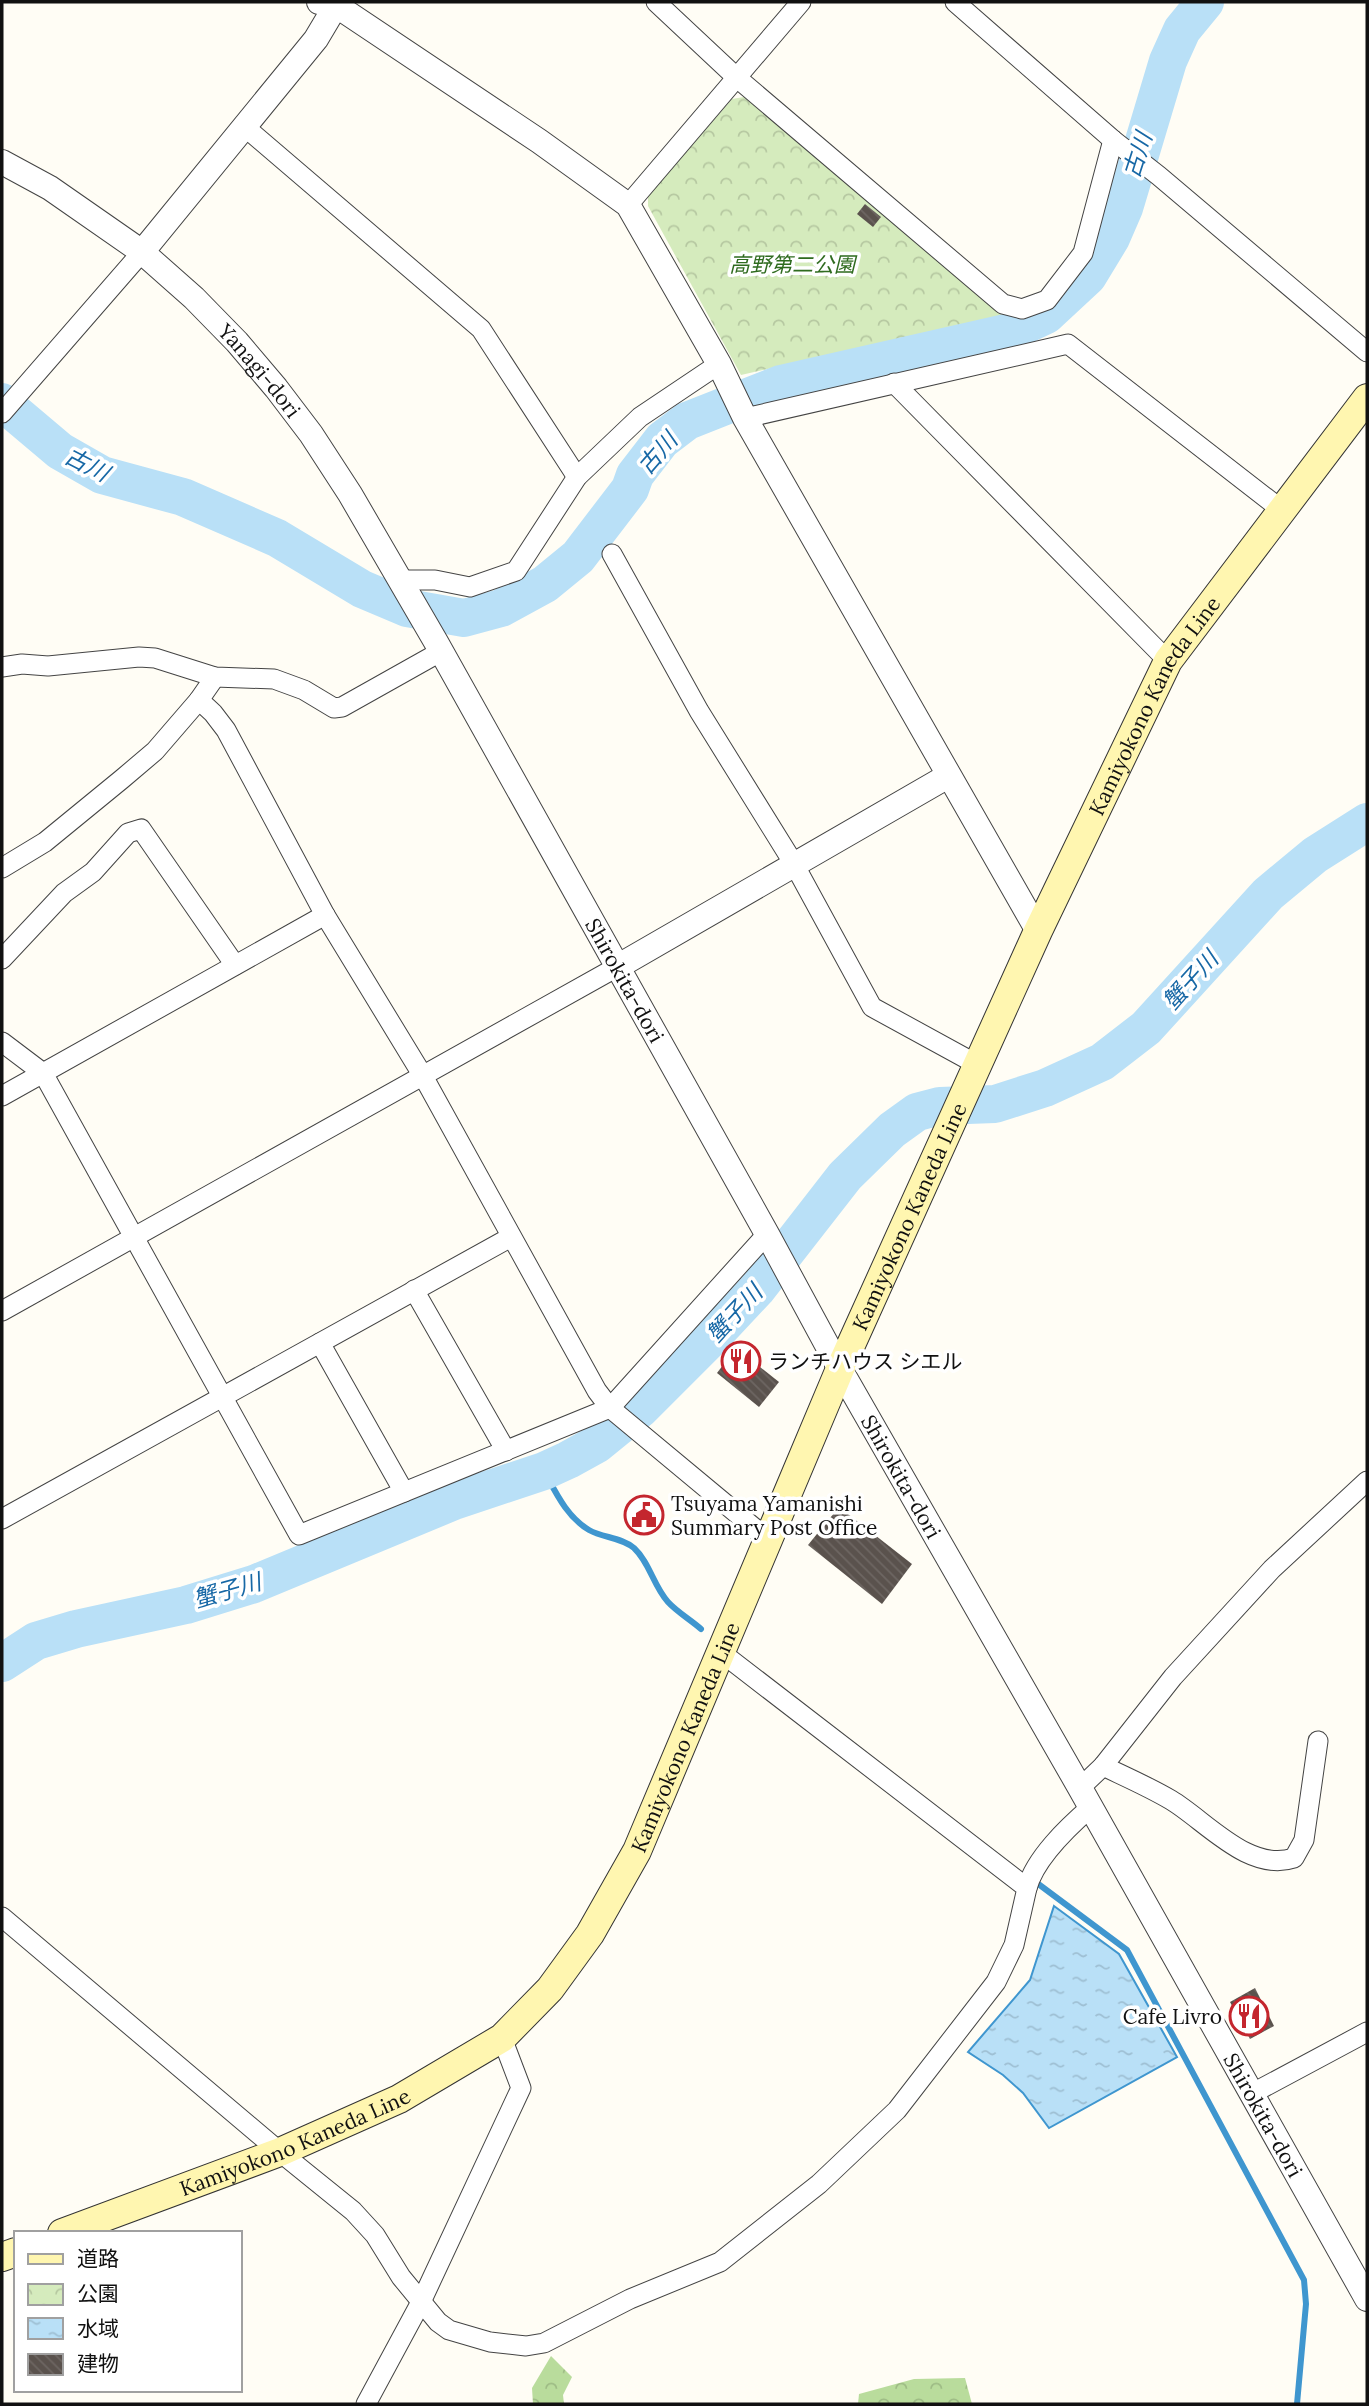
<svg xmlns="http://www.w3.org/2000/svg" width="1369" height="2406" font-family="Lora,'Noto Sans JP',serif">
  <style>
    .forest { fill: url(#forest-crowns) }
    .park { fill: url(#park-crowns) }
    .water { fill: url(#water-ripples); stroke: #3f96cf; stroke-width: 2 }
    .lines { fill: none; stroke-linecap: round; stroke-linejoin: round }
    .stream { stroke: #3f96cf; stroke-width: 6 }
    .river { stroke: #b9e0f7; stroke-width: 38 }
    .building { fill: url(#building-back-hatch) }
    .minor-casing { stroke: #444; stroke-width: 21 }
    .tertiary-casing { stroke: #444; stroke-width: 26 }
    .secondary-casing { stroke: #333; stroke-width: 30 }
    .minor { stroke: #fff; stroke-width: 19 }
    .tertiary { stroke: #fff; stroke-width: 24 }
    .secondary { stroke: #fff6b0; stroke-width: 28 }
    .labels { text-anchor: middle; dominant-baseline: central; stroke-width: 7; stroke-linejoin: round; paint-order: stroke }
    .park-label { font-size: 21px; font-style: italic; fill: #2f6b1f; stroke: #fff }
    .street-label { font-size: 21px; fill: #111; stroke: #fff }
    .poi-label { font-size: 21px; fill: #111; stroke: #fff; text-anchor: start }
    .water-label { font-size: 23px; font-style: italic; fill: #1768a6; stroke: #fff }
  </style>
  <defs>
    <pattern id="forest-crowns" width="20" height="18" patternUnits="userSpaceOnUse" patternTransform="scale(1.75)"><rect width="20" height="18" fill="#b9dc9c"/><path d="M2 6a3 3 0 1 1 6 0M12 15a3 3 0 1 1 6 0" fill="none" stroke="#9ebc85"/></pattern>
    <pattern id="park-crowns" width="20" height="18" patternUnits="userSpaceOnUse" patternTransform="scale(1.75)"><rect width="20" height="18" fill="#d5ebbd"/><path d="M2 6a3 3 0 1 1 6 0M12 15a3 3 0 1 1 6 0" fill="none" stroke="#b6c8a1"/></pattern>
    <pattern id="water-ripples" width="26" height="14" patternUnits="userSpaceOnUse" patternTransform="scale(1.75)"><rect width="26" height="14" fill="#b9e0f7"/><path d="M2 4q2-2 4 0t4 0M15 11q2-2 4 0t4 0" fill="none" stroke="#9ebfd3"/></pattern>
    <pattern id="building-back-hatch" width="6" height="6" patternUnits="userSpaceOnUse" patternTransform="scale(1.75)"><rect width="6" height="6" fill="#5a524d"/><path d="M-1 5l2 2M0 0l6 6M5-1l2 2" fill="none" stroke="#6d6662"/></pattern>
  </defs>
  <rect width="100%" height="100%" fill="#fffdf5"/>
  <g class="forest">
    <path d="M551,2356L572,2377L563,2395L564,2404H533L532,2388Z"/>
    <path d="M965,2378L972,2404H858L859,2394L914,2379Z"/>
  </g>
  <path class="park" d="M744,97L1003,316L741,375L648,206V196L732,99Z"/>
  <path class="water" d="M1054,1906L1119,1954L1177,2057L1049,2128L1023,2093L1003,2075L968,2052L1030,1980Z"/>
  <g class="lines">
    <g class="stream">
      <path d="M544,1471C556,1493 567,1517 589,1530C603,1538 621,1537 634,1548C650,1563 653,1585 668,1602C677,1612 691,1620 701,1629"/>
      <path d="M1037,1883L1127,1950L1304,2280L1306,2304L1297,2404"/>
    </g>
    <g class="river">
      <path d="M2,402L60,451L102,475L183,497L277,538L362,589L407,608L464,618L501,608L545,584L578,557L630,489L635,475L662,440L687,421L781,384L1010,332L1046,315L1088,276L1111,238L1124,208L1168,61L1182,30L1205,2"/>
      <path d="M2,1663L36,1641L76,1629L186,1605L254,1584L454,1501L544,1471L568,1460L597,1444L640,1409L713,1336L757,1289L845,1176L892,1130L917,1112L940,1106L995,1104L1045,1088L1102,1062L1146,1028L1268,894L1315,855L1367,822"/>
    </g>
  </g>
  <g class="building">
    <path d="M865,204L881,217L873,227L857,214Z"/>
    <path d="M736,1348L779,1382L759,1407L717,1373Z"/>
    <path d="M839,1507L912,1564L882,1604L808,1545Z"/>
    <path d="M1255,1988L1274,2026L1250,2039L1230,2002Z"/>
  </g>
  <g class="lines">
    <defs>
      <g id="minor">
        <path d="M656,2L736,77L1003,304L1022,309L1047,300L1083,253L1113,140"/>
        <path d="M955,2L1113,140L1159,176L1367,352"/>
        <path d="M245,127L481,329L577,477"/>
        <path d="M628,205L801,2"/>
        <path d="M894,383L1168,661"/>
        <path d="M2,413L142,252"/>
        <path d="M745,418L1068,344L1283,511"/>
        <path d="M612,554L699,711L794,864L872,1007L978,1065"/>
        <path d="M399,580H435L470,587L516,571L577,477L640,417L719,364"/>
        <path d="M2,667L22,664L48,666L139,657L155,658L215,677L274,679L304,690L334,708L342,707L440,652"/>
        <path d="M215,677L199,700L213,713L226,730L325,915L423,1076L597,1391L610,1408L770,1541"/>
        <path d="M2,868L45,842L122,779L155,751L199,700"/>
        <path d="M2,959L64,893L93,872L128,833L141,829L235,965"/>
        <path d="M2,1042L43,1073L299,1535L610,1408L767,1234"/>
        <path d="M2,1096L325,915"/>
        <path d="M414,1290L506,1451"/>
        <path d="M2,1311L617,967"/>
        <path d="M320,1343L404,1492"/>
        <path d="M2,1519L511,1237"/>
        <path d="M1103,1766C1126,1777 1149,1787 1171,1800C1206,1821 1249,1873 1294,1858L1304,1840L1318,1741"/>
        <path d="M1080,1788L1103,1766L1173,1677L1272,1569L1367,1481"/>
        <path d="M1027,1888C1035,1858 1068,1827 1091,1807"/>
        <path d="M2,1917L280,2152L353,2211L375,2235L401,2277L438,2322L449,2330L490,2342L526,2346L544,2343L630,2299L720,2262L819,2184L897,2110L996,1982L1014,1945L1027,1888L731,1660L721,1655"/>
        <path d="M1253,2093L1367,2032"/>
        <path d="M366,2404L421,2302L521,2088L502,2038"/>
      </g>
      <g id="tertiary">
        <path d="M319,2L337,6L539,141L628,205L719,364L745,418L1038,931"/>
        <path id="s1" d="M2,162L50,188L142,252L194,298L237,342L276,388L311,434L350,494L436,642L767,1234L840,1369L1080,1788L1367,2299"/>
        <path d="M142,252L316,39L338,2"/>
        <path d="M617,967L948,776"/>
      </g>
      <g id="secondary">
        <path id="s2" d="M62,2233L280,2152L399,2099L502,2038L550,1989L590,1934L637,1851L840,1369L1038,931L1168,661L1367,398"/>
        <path d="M2,2257L16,2252"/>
      </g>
    </defs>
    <use href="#minor" class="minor-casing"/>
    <use href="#tertiary" class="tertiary-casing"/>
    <use href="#secondary" class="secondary-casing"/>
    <use href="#minor" class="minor"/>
    <use href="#tertiary" class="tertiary"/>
    <use href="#secondary" class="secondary"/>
  </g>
  <defs>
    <symbol id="restaurant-ring" viewBox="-11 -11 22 22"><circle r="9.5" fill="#fff" stroke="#c4262e" stroke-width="1.5"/><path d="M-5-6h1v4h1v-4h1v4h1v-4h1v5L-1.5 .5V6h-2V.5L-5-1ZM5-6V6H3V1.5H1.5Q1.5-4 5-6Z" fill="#c4262e"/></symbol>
    <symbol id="civic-ring" viewBox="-11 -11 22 22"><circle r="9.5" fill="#fff" stroke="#c4262e" stroke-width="1.5"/><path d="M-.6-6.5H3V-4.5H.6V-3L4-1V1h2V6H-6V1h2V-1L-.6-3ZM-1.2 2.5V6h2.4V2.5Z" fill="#c4262e"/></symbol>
  </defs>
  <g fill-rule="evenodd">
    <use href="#restaurant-ring" x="719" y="1339" width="44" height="44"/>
    <use href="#civic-ring" x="622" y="1493" width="44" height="44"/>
    <use href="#restaurant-ring" x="1227" y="1994" width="44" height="44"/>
  </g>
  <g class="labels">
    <g class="park-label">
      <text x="792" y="264">高野第二公園</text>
    </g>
    <g class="street-label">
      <text stroke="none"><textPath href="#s1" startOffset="334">Yanagi-dori</textPath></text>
      <text stroke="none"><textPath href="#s2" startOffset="1972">Kamiyokono Kaneda Line</textPath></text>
      <text stroke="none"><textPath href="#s1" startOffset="1046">Shirokita-dori</textPath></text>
      <text stroke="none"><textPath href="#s2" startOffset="1405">Kamiyokono Kaneda Line</textPath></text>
      <text stroke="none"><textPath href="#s1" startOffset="1614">Shirokita-dori</textPath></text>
      <text stroke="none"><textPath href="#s2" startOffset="838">Kamiyokono Kaneda Line</textPath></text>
      <text stroke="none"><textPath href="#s1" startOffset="2348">Shirokita-dori</textPath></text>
      <text stroke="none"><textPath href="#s2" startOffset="250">Kamiyokono Kaneda Line</textPath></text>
    </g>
    <g class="poi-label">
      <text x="768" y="1361">ランチハウス シエル</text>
      <text x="671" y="1503">Tsuyama Yamanishi<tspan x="671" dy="24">Summary Post Office</tspan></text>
      <text x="1222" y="2016" text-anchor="end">Cafe Livro</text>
    </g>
    <g class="water-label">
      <text transform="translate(1137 155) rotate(-72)">古川</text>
      <text transform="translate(657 453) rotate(-49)">古川</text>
      <text transform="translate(87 464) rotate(27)">古川</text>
      <text transform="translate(1190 980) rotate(-48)">蟹子川</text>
      <text transform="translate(734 1313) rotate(-47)">蟹子川</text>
      <text transform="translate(227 1590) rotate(-16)">蟹子川</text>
    </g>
  </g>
  <rect width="1369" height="2406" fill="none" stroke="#111111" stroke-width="7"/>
  <rect x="14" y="2231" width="228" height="161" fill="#ffffff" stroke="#a0a0a0" stroke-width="2"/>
  <rect x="28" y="2254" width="35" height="10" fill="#fff6b0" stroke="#a0a0a0" stroke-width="2"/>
  <text x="77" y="2266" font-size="21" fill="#111111">道路</text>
  <rect x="28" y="2284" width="35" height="21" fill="url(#park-crowns)" stroke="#a0a0a0" stroke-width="2"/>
  <text x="77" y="2301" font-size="21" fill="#111111">公園</text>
  <rect x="28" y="2318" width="35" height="21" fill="url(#water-ripples)" stroke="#a0a0a0" stroke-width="2"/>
  <text x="77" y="2336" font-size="21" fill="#111111">水域</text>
  <rect x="28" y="2354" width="35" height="21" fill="url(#building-back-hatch)" stroke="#a0a0a0" stroke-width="2"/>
  <text x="77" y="2371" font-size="21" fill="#111111">建物</text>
</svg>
